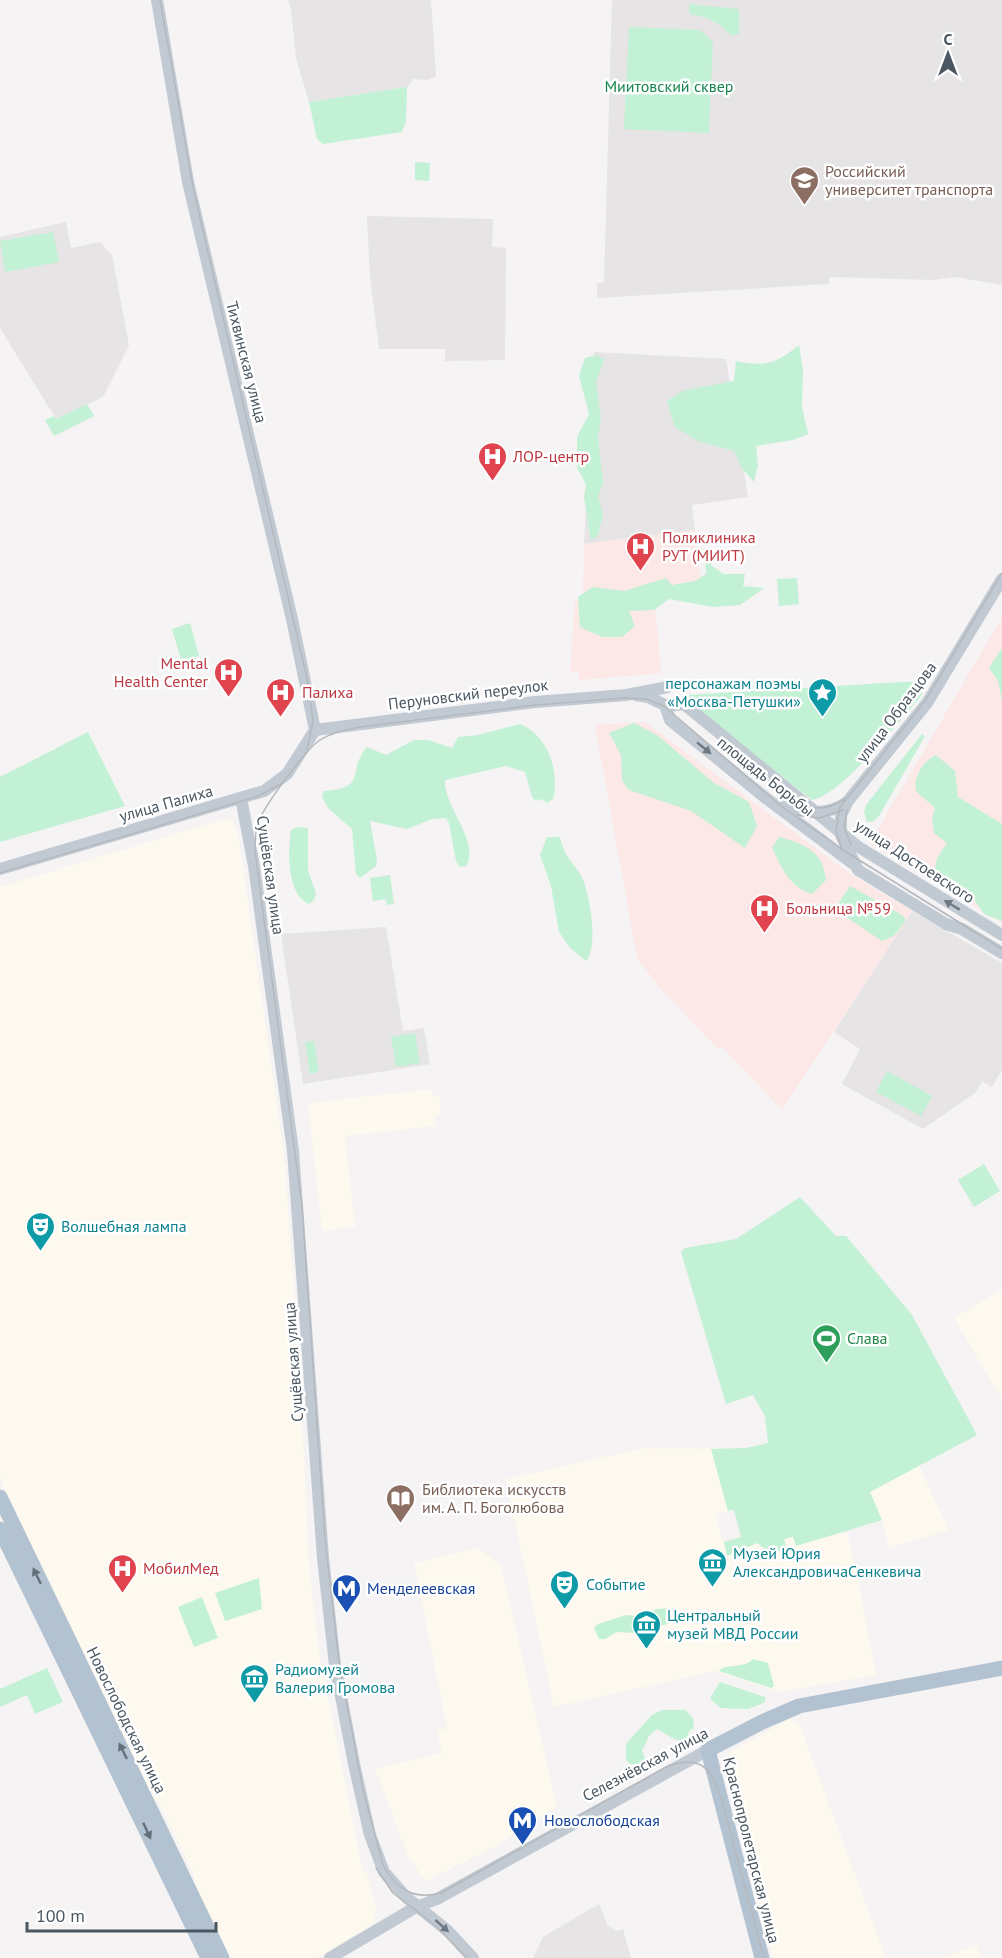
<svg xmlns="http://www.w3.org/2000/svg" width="1002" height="1958" font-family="'PT Sans',sans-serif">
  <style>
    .commercial { fill: #fdf9ef }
    .education { fill: #e6e4e5 }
    .medical { fill: #fce8e6 }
    .green { fill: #c3f1d5 }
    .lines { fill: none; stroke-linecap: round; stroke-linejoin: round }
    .minor { stroke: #c1cad2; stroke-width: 12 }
    .major { stroke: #b3c2d1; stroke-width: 15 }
    .tram { stroke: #b5b8bd; stroke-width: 1.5 }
    .oneway { fill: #6e7983 }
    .oneway2 { fill: #64717d }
    .labels { text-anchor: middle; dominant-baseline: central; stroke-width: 5; stroke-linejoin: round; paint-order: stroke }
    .park-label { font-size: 16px; fill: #17864f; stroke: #fff }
    .education-label { font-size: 16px; fill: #785e54; stroke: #fff; text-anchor: start }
    .street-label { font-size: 16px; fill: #4a5661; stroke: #fff }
    .health-label { font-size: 16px; fill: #be3a42; stroke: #fff; text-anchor: start }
    .culture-label { font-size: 16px; fill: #0d838f; stroke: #fff; text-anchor: start }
    .leisure-label { font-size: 16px; fill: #27864d; stroke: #fff; text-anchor: start }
    .transit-label { font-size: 16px; fill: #164399; stroke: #fff; text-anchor: start }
  </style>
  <rect width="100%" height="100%" fill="#f5f3f3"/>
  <g class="commercial">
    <path d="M221,820H232L238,834L284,1155L299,1354L309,1563L319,1652L363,1873L366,1872L376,1906L374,1923L317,1958H228L194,1882V1874L158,1801L153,1799L13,1510L0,1477V887Z"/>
    <path d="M432,1089L433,1097L439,1096L441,1114L435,1115L436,1126L345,1136L355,1227L322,1231L308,1103Z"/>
    <path d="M1002,1289V1400L954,1318Z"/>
    <path d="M644,1448L711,1449L728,1511L716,1515L727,1556L757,1543L793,1537L796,1546L847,1532L859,1584L876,1675L780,1692L716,1671L554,1707L506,1479Z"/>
    <path d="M919,1466L949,1530L889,1548L882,1520L870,1492Z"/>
    <path d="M478,1548L501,1565L557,1807L487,1851L425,1881L408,1856L375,1769L442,1753L437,1731L447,1728L414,1563Z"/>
    <path d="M790,1719L799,1723L886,1958H773L757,1900L759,1893L724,1763L727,1755L734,1749Z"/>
    <path d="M977,1945L982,1958H941Z"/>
  </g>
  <g class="education">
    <path d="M288,0H431L436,76L428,80L413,79L407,87L309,102L296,58L291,9Z"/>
    <path d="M612,0H1002V285L955,277L934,280L830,277L828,284L597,298V283H604Z"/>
    <path d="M367,216L493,219L492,247L506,248L505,360L445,361V349H379L370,278Z"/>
    <path d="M66,222L71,248L100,242L112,255L129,345L103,397L56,419L0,328V237Z"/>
    <path d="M594,352L726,359L748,497L692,505L695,530L584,544Z"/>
    <path d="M912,911L1002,963V1070L992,1087L982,1081L975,1093L923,1129L842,1084L860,1049L834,1032Z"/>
    <path d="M386,927L403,1031L424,1028L430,1064L303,1084L281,934Z"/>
    <path d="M599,1904L608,1926L617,1931L623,1929L631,1958H533L543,1937Z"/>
  </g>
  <g class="medical">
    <path d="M695,530L701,585L654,592L661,673L579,680L578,671L570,672L575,601L583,600L584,544Z"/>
    <path d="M1002,617V923L870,843Z"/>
    <path d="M645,722L846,871L912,911L782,1110L721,1046L718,1049L658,986L637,957L595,725Z"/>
  </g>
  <g class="green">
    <path d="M689,4L739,9V34L732,36C718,22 709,17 689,14Z"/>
    <path d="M629,27L700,30L713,42L709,133L624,129Z"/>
    <path d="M407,87L406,121L402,132L323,144L317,139L309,102Z"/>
    <path d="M415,162L430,163L429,181L415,180Z"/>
    <path d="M53,232L59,262L5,272L0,241Z"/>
    <path d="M799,345L803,369L802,407L808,434L793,440L756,446L758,465L754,482L742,468L734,451L698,441L675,427L667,401L682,391L734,381L736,361C765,367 776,364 799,345Z"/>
    <path d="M596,355L604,359L596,383L601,417L598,438L603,483L598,496L603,514L598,536L591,540L584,498L586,485L577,467V437L589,414L579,376L585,358Z"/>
    <path d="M87,404L94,416L54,436L45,420L54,416L56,419Z"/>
    <path d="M711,548V565L723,574H745L743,586L764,588L740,605L713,607L669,599L654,610L629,611L635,626L622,637H602L580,627L578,597L592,587L624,591L666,578L672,585L695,581L706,574L705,553Z"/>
    <path d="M797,578L799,604L779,606L777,579Z"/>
    <path d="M190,623L199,656L182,663L172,629Z"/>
    <path d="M1002,648V701L998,681L989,668Z"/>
    <path d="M902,682H918L923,689L921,696C898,722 843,794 812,800L687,703V695Z"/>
    <path d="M634,723L657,735L714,783L749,802L757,826L745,848L691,811L629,790L622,780L621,755L609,733Z"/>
    <path d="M520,724C548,735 560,772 553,799L547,803L542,799L536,801L532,797L525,772L506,766L445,780C443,806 481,842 466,866L460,867L456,861L449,823L446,818L432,819L407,829L370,821L377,860L376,866L360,878L356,874L352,829L328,808L322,797L324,791C369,788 346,771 367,747L386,755L414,740H428L452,748L458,737L478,735Z"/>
    <path d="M88,732L125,806L0,842V777Z"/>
    <path d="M922,734L925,736L879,816L874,821L867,822L864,812L866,805Z"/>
    <path d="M936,755L955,771L958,797L1002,824V921L984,914L973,898C942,889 921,875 947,843L934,833L932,818L935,808L916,791C913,777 923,761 936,755Z"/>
    <path d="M297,827L308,828V871L316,893L314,900L309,904C286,894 288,850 291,830Z"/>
    <path d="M547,837H560C564,857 571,859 580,874C590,889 599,949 586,961L570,948L559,932L551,886L540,855Z"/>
    <path d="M779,837C805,844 823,851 826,880L812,894C789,887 782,868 772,848Z"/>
    <path d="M390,875L394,904L387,905L386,899L373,901L370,878Z"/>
    <path d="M850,886L902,915L906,920L894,936L882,941L837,911L838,904Z"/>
    <path d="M415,1033L420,1063L396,1067L391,1037Z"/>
    <path d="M314,1041L319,1072L310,1074L305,1042Z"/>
    <path d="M887,1071L932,1096L921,1116L876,1092Z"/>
    <path d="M984,1164L1000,1191L974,1207L958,1180Z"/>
    <path d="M800,1197L836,1236H846L912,1315L977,1435L870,1492L882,1520L796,1546L793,1537L784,1539L787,1549L770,1553L757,1543L727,1556L724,1542L741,1537L734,1510L728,1511L711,1449L746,1448L768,1443L765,1416L753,1395L726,1404L681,1252L685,1248L736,1239Z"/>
    <path d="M259,1578L262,1609L225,1621L215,1593Z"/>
    <path d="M202,1597L218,1638L194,1647L178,1607Z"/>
    <path d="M676,1608L684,1616L679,1621L634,1633L617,1632L605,1639H599L594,1628L598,1624L626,1615L644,1617L656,1609Z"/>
    <path d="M753,1659L768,1663L774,1686L771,1688L719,1671C727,1662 743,1670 753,1659Z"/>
    <path d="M47,1668L63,1702L35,1714L27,1695L0,1707V1689Z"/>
    <path d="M720,1682L765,1697V1702L748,1709L720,1708L710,1698Z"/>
    <path d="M662,1710H685L693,1718L694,1728L689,1731L687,1740H676L657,1729L649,1736L642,1751L646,1762L641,1765L630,1764L626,1760V1744L652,1715Z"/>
  </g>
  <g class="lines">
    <g class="minor">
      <path d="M157,0L188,182L292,619L315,730"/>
      <path d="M1002,579L927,703L848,801L841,815V835L858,870L946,924L962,929L1002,953"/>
      <path d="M636,695L648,697L665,705L670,720L767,799L852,863"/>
      <path d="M667,706L684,704L857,846L1002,935"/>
      <path d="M315,730L535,702L626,695L668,687"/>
      <path d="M241,798L254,866L293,1151L323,1558L335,1665L354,1764L370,1835L384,1872L406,1897L448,1931L473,1958"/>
      <path d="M778,804C802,812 825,818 847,802"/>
      <path d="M0,869L264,791L287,774L315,730"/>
      <path d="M330,1958L416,1907L437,1899L708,1750"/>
    </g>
    <g class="major">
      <path d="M0,1497L222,1958"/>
      <path d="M0,1529L208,1958"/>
      <path d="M762,1958L708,1750L762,1722L799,1706L1002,1668"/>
    </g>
    <g class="tram">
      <path d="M160,0L194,192L308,683L313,721L307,750"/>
      <path d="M791,802C810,811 828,810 845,799"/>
      <path d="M847,811L844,827L851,845"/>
      <path d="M797,815L819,818L843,810"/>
      <path d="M842,850L836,831L840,807L925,701L1002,573"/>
      <path d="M0,873L256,797L281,784"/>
      <path d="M376,1868L393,1893L436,1926L467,1958"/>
      <path d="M764,1958L722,1801C711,1770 704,1754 668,1766L441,1893C414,1900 396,1890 383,1865L363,1790L339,1662L325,1540L302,1206L255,851C255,842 255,832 258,823C264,806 305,750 320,740C332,732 346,730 360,727L536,705L625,698L646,699L664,706L781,806L843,850L1002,949"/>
    </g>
  </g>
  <defs><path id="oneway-solid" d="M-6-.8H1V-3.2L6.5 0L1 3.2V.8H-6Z" transform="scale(1.5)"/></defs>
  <g class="oneway">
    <use href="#oneway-solid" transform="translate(704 748) rotate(39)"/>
    <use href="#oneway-solid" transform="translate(952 905) rotate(-149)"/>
    <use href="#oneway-solid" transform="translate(442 1926) rotate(42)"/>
  </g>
  <g class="oneway2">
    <use href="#oneway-solid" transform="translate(37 1576) rotate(-116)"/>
    <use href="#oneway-solid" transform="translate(123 1751) rotate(-116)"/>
    <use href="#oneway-solid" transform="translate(147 1831) rotate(65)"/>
  </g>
  <defs>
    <symbol id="university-pin" viewBox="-11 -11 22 30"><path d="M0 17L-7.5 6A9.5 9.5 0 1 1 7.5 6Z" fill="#8d6e63" stroke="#fff"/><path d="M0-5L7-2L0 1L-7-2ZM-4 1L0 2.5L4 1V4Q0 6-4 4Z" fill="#fff"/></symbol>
    <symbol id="hospital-pin" viewBox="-11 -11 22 30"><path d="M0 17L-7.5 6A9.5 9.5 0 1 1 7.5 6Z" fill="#e0444e" stroke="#fff"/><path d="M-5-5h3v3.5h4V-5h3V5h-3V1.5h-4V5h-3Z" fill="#fff"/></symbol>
    <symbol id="sight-pin" viewBox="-11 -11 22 30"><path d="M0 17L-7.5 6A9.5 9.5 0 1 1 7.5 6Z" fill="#0f9aa8" stroke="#fff"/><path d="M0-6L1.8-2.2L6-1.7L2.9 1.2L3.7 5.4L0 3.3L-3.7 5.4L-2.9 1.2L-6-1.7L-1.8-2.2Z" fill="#fff"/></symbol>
    <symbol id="theatre-pin" viewBox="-11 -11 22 30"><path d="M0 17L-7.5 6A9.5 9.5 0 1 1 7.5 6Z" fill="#0f9aa8" stroke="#fff"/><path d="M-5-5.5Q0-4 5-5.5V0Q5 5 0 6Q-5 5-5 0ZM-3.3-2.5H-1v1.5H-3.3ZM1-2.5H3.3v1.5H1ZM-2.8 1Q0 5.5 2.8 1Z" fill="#fff"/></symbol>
    <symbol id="stadium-pin" viewBox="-11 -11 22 30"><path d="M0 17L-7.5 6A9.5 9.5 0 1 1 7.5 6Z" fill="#2e9e5b" stroke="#fff"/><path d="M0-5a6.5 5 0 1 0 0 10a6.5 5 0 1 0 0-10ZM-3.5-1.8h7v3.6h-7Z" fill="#fff"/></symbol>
    <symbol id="library-pin" viewBox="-11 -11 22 30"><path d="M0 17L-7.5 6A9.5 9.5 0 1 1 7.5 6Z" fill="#8d6e63" stroke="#fff"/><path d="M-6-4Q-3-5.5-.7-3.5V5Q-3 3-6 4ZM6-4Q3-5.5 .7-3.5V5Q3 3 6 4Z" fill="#fff"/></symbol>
    <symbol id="museum-pin" viewBox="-11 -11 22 30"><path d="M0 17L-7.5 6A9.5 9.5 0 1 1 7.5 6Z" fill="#0f9aa8" stroke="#fff"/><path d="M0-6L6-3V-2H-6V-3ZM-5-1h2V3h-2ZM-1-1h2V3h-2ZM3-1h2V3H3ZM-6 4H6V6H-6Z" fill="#fff"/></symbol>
    <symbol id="metro-pin" viewBox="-11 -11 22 30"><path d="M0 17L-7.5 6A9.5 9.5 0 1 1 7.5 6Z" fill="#1a4fb4" stroke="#fff"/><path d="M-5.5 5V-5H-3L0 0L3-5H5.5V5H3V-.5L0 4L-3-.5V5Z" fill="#fff"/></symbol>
  </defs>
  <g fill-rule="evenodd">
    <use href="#university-pin" x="788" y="164" width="33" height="45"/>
    <use href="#hospital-pin" x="476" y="440" width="33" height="45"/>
    <use href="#hospital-pin" x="624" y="530" width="33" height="45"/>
    <use href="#hospital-pin" x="212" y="656" width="33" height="45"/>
    <use href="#hospital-pin" x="264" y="676" width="33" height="45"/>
    <use href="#sight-pin" x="806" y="676" width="33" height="45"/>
    <use href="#hospital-pin" x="748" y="892" width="33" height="45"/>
    <use href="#theatre-pin" x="24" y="1210" width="33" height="45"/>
    <use href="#stadium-pin" x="810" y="1322" width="33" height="45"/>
    <use href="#library-pin" x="384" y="1482" width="33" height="45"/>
    <use href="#museum-pin" x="696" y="1546" width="33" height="45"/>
    <use href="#hospital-pin" x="106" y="1552" width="33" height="45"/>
    <use href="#theatre-pin" x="548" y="1568" width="33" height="45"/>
    <use href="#metro-pin" x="330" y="1572" width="33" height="45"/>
    <use href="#museum-pin" x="630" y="1608" width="33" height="45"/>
    <use href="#museum-pin" x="238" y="1662" width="33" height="45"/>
    <use href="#metro-pin" x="506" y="1804" width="33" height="45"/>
  </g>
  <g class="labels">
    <g class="park-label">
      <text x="669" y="86">Миитовский сквер</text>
    </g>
    <g class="education-label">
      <text x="825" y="171">Российский<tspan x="825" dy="18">университет транспорта</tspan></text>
      <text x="422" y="1489">Библиотека искусств<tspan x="422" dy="18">им. А. П. Боголюбова</tspan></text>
    </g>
    <g class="street-label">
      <text transform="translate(247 362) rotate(76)">Тихвинская улица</text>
      <text transform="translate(468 694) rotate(-7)">Перуновский переулок</text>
      <text transform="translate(896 712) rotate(-53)">улица Образцова</text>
      <text transform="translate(766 776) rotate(38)">площадь Борьбы</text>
      <text transform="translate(166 803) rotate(-16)">улица Палиха</text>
      <text transform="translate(915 861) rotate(33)">улица Достоевского</text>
      <text transform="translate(271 875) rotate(82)">Сущёвская улица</text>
      <text transform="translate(293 1362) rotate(-94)">Сущёвская улица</text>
      <text transform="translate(127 1720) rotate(64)">Новослободская улица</text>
      <text transform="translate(645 1764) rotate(-28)">Селезнёвская улица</text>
      <text transform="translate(752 1850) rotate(76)">Краснопролетарская улица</text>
    </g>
    <g class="health-label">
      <text x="513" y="456">ЛОР-центр</text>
      <text x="662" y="537">Поликлиника<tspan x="662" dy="18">РУТ (МИИТ)</tspan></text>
      <text x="208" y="663" text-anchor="end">Mental<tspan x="208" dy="18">Health Center</tspan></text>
      <text x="302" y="692">Палиха</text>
      <text x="786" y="908">Больница №59</text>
      <text x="143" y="1568">МобилМед</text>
    </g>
    <g class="culture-label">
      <text x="801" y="683" text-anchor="end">персонажам поэмы<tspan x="801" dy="18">«Москва-Петушки»</tspan></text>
      <text x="61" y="1226">Волшебная лампа</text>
      <text x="733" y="1553">Музей Юрия<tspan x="733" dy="18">АлександровичаСенкевича</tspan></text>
      <text x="586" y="1584">Событие</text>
      <text x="667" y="1615">Центральный<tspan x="667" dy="18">музей МВД России</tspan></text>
      <text x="275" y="1669">Радиомузей<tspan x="275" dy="18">Валерия Громова</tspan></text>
    </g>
    <g class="leisure-label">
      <text x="847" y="1338">Слава</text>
    </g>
    <g class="transit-label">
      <text x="367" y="1588">Менделеевская</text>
      <text x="544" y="1820">Новослободская</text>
    </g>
  </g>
  <g transform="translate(948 54)" stroke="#ffffff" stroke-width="4.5" paint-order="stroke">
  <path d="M0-4.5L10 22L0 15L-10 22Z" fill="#4a5661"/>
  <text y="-9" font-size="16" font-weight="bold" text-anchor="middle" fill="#4a5661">С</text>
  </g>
  <path d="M27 1922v9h189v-9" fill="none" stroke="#4a5661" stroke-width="3"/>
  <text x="36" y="1922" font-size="18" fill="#4a5661" stroke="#ffffff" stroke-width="4.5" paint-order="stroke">100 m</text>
</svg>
